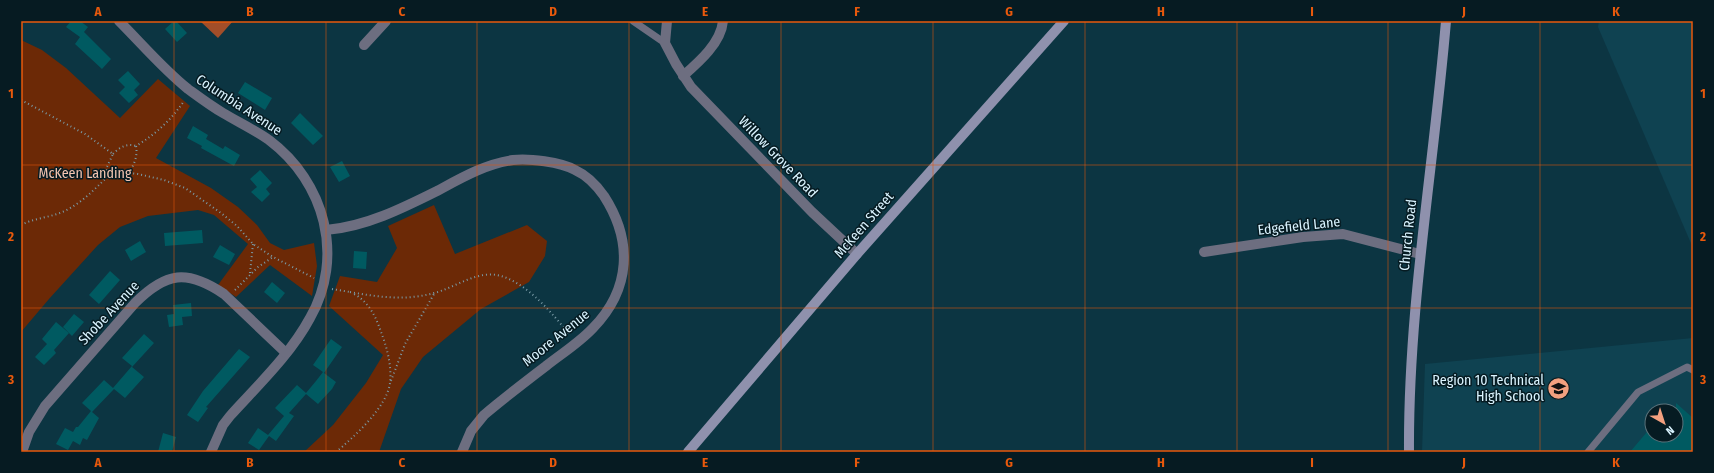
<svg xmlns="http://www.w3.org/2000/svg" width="1714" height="473" font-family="'Fira Sans Condensed',sans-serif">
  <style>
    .built { fill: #0f4251; fill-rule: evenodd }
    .green { fill: #6c2906 }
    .forest { fill: #a24e29 }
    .building { fill: #005a61 }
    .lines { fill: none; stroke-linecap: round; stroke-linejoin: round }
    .path { stroke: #7b9ca8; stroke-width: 2; stroke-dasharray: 1 3; stroke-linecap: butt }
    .lane { stroke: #6d6e80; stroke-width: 7 }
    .street { stroke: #6d6e80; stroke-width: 10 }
    .secondary { stroke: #8f91ad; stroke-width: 10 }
    .grid { fill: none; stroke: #e8590c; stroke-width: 1; stroke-opacity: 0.55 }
    .labels { text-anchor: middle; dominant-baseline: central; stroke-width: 3; stroke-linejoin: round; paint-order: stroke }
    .street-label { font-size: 14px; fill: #daf4ff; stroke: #061b22 }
    .park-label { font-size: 14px; fill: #f4c5b1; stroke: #061b22 }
    .poi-label { font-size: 14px; fill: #daf4ff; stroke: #061b22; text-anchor: end }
    .neatline { fill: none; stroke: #e8590c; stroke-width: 1.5 }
    .grid-label { font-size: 13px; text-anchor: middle; font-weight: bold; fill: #e8590c }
  </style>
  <rect width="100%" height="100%" fill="#0c3542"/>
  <g class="built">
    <path d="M1599,21H1693V248L1598,27Z"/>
    <path d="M1693,338V452H1422L1425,364ZM1652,411H1676V435H1652Z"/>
  </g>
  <g class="green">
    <path d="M21,40L42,50L66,68L120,118L158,79L190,106L156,158L211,188L238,207L257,225L270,243L284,250L314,243L317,266L312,296L270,265L236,297L218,285L248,244L214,215L198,210L148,216L120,227L98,245L49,299L21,332Z"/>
    <path d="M434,205L455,254L527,225L547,241L545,256L529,282L481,309L423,357L401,389L379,452H304L333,425L366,383L383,355L329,306L340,276L377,282L397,248L388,226Z"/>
  </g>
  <path class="forest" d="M200,21H233L218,38Z"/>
  <g class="building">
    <path d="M71,21H80L88,27L84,32L111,59L102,69L75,44L80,37L66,27Z"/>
    <path d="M174,21H176L187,33L177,42L165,29Z"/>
    <path d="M128,71L140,84L134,90L138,95L129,103L119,93L125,87L118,80Z"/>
    <path d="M245,82L272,98L265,110L238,93Z"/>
    <path d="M300,113L323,136L313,145L291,123Z"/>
    <path d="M193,126L208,135L206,139L223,149L225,146L240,155L234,166L201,148L202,146L187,138Z"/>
    <path d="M342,161L350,176L339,182L330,167Z"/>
    <path d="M260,170L272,183L266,189L270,194L262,202L251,192L257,187L250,179Z"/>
    <path d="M202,230L203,243L165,246L164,233Z"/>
    <path d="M140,241L146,252L131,261L125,250Z"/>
    <path d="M220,245L235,254L229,265L213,257Z"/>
    <path d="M354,251L367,252L366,269L353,268Z"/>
    <path d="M110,271L120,280L99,304L89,295Z"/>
    <path d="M272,282L285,293L277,303L264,292Z"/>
    <path d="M191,303L192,316L182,317L183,325L169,327L167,315L174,314L173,305Z"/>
    <path d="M74,314L84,322L72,336L63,327Z"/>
    <path d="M56,322L69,333L54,350L56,353L44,365L35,357L47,344L42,339Z"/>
    <path d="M144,334L154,343L132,367L144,377L125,398L114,389L92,412L99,418L87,440L83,438L80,445L73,441L68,450L56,444L65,428L73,432L76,427H78L91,411L82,403L104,380L113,388L132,366L122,358Z"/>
    <path d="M331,339L342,347L324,373L336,382L332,389L318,404L306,394L289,413L294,416L276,441L269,436L259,450L248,443L258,428L268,435L284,416L275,408L297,385L306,393L316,381L323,372L313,365Z"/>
    <path d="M239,349L250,357L206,407L208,408L198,422L187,415L203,391Z"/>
    <path d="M1676,403L1693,418V452H1630L1652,426V435H1676Z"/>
    <path d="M163,433L176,437L172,452H158Z"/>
  </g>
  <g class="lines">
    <g class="path">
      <path d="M21,100L85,134L113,154L106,169L109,175L118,178L128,173L138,174L164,180L185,188L221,213L237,226L253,244L273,257L314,278"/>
      <path d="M113,154C120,147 127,143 136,146"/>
      <path d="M128,173C134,166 138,156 136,146C156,134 171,120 184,101"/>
      <path d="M21,225C32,219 45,218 57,214C78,207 93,191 109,175"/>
      <path d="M250,273L253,244"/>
      <path d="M332,289L350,292"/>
      <path d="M235,290L258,267L273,257"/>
      <path d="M350,292C378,297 406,301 434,293C455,288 478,269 501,276C528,284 552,313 569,334"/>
      <path d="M391,381L405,344L434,294"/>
      <path d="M336,452C354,437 387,407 390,383C392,367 387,347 381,332C376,317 369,302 354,294"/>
    </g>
    <g class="lane">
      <path d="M633,21L665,43"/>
      <path d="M1588,452L1638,392L1687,367L1693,370"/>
    </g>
    <g class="street">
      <path d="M119,21C142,44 163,69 188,89C199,97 211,106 223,113C238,122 255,130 269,140C325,182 345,257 310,318C290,355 258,385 230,416L223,425L211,452"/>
      <path d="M667,21L665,43L676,64L691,87L812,212L857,254"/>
      <path d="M364,45L386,21"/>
      <path d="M683,76C699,62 721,43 723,21"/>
      <path d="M326,230C365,227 403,208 437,191C461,178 485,164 513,160C528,158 561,162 575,170C586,175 597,186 604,196C633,241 631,289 593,328C579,343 561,354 546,366C525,382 504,398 484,415L471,431L462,452"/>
      <path d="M1204,252L1303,237L1343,234L1420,254"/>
      <path d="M22,452L29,432L45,406L135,303C166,272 187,269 224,294L286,353"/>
    </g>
    <g class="secondary">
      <path d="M688,452L857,254L1064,21"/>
      <path d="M1409,452C1408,307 1434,165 1446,21"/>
    </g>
  </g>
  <path class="grid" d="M174,21V452M326,21V452M477,21V452M629,21V452M781,21V452M933,21V452M1085,21V452M1237,21V452M1388,21V452M1540,21V452M21,165H1693M21,308H1693"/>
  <defs>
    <symbol id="school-disc" viewBox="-11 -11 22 22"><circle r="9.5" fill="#f2a07f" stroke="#061b22"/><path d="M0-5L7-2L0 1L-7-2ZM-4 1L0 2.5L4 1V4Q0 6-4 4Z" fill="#111"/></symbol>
  </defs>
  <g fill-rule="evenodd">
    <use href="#school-disc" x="1546" y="376" width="25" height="25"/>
  </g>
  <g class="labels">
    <g class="street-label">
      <text transform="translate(239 105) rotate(33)">Columbia Avenue</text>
      <text transform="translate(778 157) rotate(46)">Willow Grove Road</text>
      <text transform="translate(864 225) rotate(-49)">McKeen Street</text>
      <text transform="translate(1299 226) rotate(-6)">Edgefield Lane</text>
      <text transform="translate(1408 235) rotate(-84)">Church Road</text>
      <text transform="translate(109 313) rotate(-47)">Shobe Avenue</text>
      <text transform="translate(556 338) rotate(-39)">Moore Avenue</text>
    </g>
    <g class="park-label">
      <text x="85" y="173">McKeen Landing</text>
    </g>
    <g class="poi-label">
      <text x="1544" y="380">Region 10 Technical<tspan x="1544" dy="16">High School</tspan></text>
    </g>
  </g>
  <rect width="1714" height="473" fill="none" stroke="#061b22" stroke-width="44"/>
  <g transform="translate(1664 423) rotate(141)"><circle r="19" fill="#061b22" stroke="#5b727a"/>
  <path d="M0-3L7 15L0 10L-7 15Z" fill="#f2a07f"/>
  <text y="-6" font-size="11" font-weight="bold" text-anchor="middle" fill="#daf4ff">N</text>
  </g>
  <rect x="22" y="22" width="1670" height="429" class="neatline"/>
  <g class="grid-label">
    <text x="98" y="16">A</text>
    <text x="250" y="16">B</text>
    <text x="402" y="16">C</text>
    <text x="553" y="16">D</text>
    <text x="705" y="16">E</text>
    <text x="857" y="16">F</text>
    <text x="1009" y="16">G</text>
    <text x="1161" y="16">H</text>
    <text x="1312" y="16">I</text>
    <text x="1464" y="16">J</text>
    <text x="1616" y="16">K</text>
    <text x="11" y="98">1</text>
    <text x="1703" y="98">1</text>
    <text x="11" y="241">2</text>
    <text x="1703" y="241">2</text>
    <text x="11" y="384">3</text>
    <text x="1703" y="384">3</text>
    <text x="98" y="467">A</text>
    <text x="250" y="467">B</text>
    <text x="402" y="467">C</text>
    <text x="553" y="467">D</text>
    <text x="705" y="467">E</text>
    <text x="857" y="467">F</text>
    <text x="1009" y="467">G</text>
    <text x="1161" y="467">H</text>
    <text x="1312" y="467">I</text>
    <text x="1464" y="467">J</text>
    <text x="1616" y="467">K</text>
  </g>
</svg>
